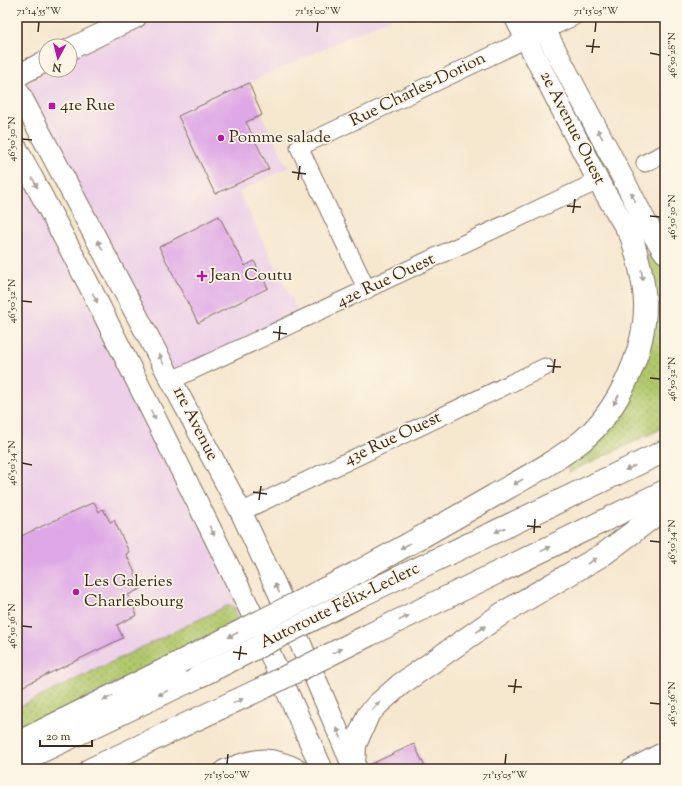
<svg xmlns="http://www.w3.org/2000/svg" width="682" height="786" font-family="'Sorts Mill Goudy',serif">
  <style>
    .built { fill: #edd0e8 }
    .grass { fill: url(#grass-dots); stroke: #767945 }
    .building { fill: #dea7e6 }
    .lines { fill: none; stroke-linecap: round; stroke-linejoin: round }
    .minor-casing { stroke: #7c6c5c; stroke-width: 19 }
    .tertiary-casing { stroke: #7c6c5c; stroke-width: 23 }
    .motorway-casing { stroke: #7c6c5c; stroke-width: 24 }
    .minor { stroke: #fff; stroke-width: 17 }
    .tertiary { stroke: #fff; stroke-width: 21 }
    .motorway { stroke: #fff; stroke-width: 22 }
    .motorway-bridge-casing { stroke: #7c6c5c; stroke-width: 24; stroke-linecap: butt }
    .motorway-bridge { stroke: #fff; stroke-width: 22 }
    .oneway { fill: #a79f9a }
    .ticks { fill: none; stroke: #3b2a1e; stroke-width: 1.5 }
    .poi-dot { fill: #b5179e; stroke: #fcf5e5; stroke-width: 1.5 }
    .labels { text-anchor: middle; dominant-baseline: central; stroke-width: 3.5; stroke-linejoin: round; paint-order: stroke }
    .street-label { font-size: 17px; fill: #3b2a1e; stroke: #fcf5e5 }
    .poi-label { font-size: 17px; fill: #3b2a1e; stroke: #fcf5e5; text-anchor: start }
    .neatline { fill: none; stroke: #3b2a1e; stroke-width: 1.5 }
    .ticks-label { font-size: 10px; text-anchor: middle; fill: #3b2a1e }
  </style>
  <defs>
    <pattern id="grass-dots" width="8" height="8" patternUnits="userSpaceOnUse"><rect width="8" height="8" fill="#b1c86c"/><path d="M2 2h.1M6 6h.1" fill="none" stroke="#91a358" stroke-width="1.8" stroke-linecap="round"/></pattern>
  </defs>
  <rect width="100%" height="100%" fill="#fcf5e5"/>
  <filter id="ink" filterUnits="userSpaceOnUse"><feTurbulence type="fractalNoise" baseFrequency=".025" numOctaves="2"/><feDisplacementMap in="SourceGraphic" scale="8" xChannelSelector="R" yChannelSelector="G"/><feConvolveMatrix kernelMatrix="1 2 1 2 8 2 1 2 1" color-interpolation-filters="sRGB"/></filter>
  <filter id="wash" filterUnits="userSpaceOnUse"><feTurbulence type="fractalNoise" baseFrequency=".012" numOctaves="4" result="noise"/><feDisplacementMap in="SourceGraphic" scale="16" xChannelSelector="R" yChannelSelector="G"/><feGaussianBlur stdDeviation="0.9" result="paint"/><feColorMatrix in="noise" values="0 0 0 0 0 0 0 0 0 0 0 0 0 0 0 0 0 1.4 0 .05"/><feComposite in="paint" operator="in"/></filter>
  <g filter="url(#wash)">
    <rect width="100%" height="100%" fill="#f6e7cf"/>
    <g class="built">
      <path d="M139,17H393L249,83L262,115L288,167L239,192L302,320L172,380L17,89L46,70H70V50Z"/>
      <path d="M17,149L253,616L17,743Z"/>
    </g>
    <g class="grass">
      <path d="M653,253L665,272V427L570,472L565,463L619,414L647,256Z"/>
      <path d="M229,605L234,607L239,621L17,733V708Z"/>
    </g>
    <g id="blocks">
      <g class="building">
        <path d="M249,83L262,115L246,122L269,169L215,194L178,116Z"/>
        <path d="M219,216L245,266L254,261L268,288L198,323L159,247Z"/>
        <path d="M94,502L99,512L103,509L110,522L114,520L129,552L126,554L142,588L128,595L137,615L117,625L123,638L17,689V538Z"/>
        <path d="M414,744L426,769H366L367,766Z"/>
      </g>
    </g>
  </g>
  <g filter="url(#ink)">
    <use href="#blocks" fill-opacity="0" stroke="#7c6c5c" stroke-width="1"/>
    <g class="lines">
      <defs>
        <g id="minor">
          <path d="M645,163L665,153"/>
          <path d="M367,290L299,147L573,17"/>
          <path d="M172,380L598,181"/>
          <path d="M241,512L545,367"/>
          <path d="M223,769C254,756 270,753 301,769"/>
          <path d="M629,769L665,750"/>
        </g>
        <g id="tertiary">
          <path d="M515,17L598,181L632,238"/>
          <path d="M538,17L648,226"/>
          <path d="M70,49L136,17"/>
          <path d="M17,76L46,61"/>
          <path d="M17,89L241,512L278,591L354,769"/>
          <path d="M17,149L90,287L208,524L253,616L322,769"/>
        </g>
        <g id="motorway">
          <path d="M648,226L665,252"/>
          <path d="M356,573C402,548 448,522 493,496C523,479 557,461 583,440C619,409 646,350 645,303C644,280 638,259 632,238"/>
          <path d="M360,596L665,451"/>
          <path d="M369,635L665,491"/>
          <path d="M17,743L180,662"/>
          <path d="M17,763L198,677"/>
          <path d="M354,767L355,745L368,715L378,704L401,684L503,613L604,554L665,508"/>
          <path d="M91,769L265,687"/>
        </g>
      </defs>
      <use href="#minor" class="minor-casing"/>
      <use href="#tertiary" class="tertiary-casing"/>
      <use href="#motorway" class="motorway-casing"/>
      <use href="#minor" class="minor"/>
      <use href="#tertiary" class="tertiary"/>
      <use href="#motorway" class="motorway"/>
      <defs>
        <g id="motorway-bridge">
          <path d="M180,662L356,573"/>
          <path d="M198,677L360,596"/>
          <path d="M265,687L369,635"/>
        </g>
      </defs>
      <use href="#motorway-bridge" class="motorway-bridge-casing"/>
      <use href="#motorway-bridge" class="motorway-bridge"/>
    </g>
    <defs><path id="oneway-solid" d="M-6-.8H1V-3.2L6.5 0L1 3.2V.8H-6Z"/></defs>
    <g class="oneway">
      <use href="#oneway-solid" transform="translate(600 134) rotate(-118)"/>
      <use href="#oneway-solid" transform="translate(35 183) rotate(62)"/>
      <use href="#oneway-solid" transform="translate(633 197) rotate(-117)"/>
      <use href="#oneway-solid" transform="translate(100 245) rotate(-118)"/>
      <use href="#oneway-solid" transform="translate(642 275) rotate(83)"/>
      <use href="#oneway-solid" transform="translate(95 298) rotate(64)"/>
      <use href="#oneway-solid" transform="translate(161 359) rotate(-118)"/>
      <use href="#oneway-solid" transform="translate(616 400) rotate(119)"/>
      <use href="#oneway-solid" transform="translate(153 415) rotate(64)"/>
      <use href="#oneway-solid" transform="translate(630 468) rotate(155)"/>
      <use href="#oneway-solid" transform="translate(518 482) rotate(150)"/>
      <use href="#oneway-solid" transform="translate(500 530) rotate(155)"/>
      <use href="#oneway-solid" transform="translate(212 531) rotate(64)"/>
      <use href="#oneway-solid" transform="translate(405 546) rotate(152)"/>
      <use href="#oneway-solid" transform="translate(546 549) rotate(-26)"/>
      <use href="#oneway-solid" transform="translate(592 561) rotate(-30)"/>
      <use href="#oneway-solid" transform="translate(277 588) rotate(-115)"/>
      <use href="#oneway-solid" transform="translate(404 618) rotate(-26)"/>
      <use href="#oneway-solid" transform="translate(481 629) rotate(-35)"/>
      <use href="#oneway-solid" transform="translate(233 635) rotate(153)"/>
      <use href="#oneway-solid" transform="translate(337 651) rotate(-26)"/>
      <use href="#oneway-solid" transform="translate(163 693) rotate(154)"/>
      <use href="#oneway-solid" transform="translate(108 698) rotate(154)"/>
      <use href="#oneway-solid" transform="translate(238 701) rotate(-26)"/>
      <use href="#oneway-solid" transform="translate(376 706) rotate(-48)"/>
      <use href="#oneway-solid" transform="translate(339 733) rotate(-113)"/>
    </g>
  </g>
  <path class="ticks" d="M38,32L39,22M317,32L318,22M595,32L596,22M586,46L600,47M592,53L594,39M650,53L660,55M22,139L32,140M292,172L306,174M298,180L300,166M567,206L581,207M573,213L575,199M650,216L660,217M22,301L32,302M273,332L287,334M279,340L280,326M547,366L561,367M553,373L555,359M650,378L660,379M22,463L32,465M253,492L267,494M259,500L261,486M527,526L541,527M534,533L535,519M650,541L660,542M22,626L32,627M233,652L247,654M239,660L241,646M508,686L522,687M514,693L516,679M650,703L660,704M227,764L228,754M505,764L506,754"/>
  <g class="poi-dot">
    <rect x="48" y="102" width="8" height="8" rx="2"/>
    <circle cx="221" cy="138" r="4"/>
    <path d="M200 270h4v4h4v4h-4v4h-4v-4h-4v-4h4z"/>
    <circle cx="76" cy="592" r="4"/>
  </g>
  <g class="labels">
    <g class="street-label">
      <text transform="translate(418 90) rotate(-26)">Rue Charles-Dorion</text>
      <text transform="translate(572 128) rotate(63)">2e Avenue Ouest</text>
      <text transform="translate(386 281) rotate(-25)">42e Rue Ouest</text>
      <text transform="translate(195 424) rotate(63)">1re Avenue</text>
      <text transform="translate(393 439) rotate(-25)">43e Rue Ouest</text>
      <text transform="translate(340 606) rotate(-26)">Autoroute Félix-Leclerc</text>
    </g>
    <g class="poi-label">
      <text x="60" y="106">41e Rue</text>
      <text x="229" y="138">Pomme salade</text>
      <text x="210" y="276">Jean Coutu</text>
      <text x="84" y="582">Les Galeries<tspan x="84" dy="20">Charlesbourg</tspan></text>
    </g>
  </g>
  <rect width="682" height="786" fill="none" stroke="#fcf5e5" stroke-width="44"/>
  <g transform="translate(58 58) rotate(187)"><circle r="19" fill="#fcf5e5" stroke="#afa495"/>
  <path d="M0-3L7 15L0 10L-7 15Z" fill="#b5179e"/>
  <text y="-6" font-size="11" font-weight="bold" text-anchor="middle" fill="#3b2a1e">N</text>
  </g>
  <path d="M40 740v6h52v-6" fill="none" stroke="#3b2a1e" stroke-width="2"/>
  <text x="46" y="740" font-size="12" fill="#3b2a1e" stroke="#fcf5e5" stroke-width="3" paint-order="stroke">20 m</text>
  <rect x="22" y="22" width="638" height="742" class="neatline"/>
  <g class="ticks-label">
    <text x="39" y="14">71°14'55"W</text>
    <text x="318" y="14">71°15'00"W</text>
    <text x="596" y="14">71°15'05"W</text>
    <text transform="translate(671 55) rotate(-90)" y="4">46°50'28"N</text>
    <text transform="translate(11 139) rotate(-90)" y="4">46°50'30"N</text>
    <text transform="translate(671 217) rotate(-90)" y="4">46°50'30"N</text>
    <text transform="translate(11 301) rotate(-90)" y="4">46°50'32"N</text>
    <text transform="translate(671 379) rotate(-90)" y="4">46°50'32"N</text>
    <text transform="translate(11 463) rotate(-90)" y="4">46°50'34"N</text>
    <text transform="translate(671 542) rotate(-90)" y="4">46°50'34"N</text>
    <text transform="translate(11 626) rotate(-90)" y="4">46°50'36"N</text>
    <text transform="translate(671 704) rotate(-90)" y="4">46°50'36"N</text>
    <text x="227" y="778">71°15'00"W</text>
    <text x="505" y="778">71°15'05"W</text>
  </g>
</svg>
